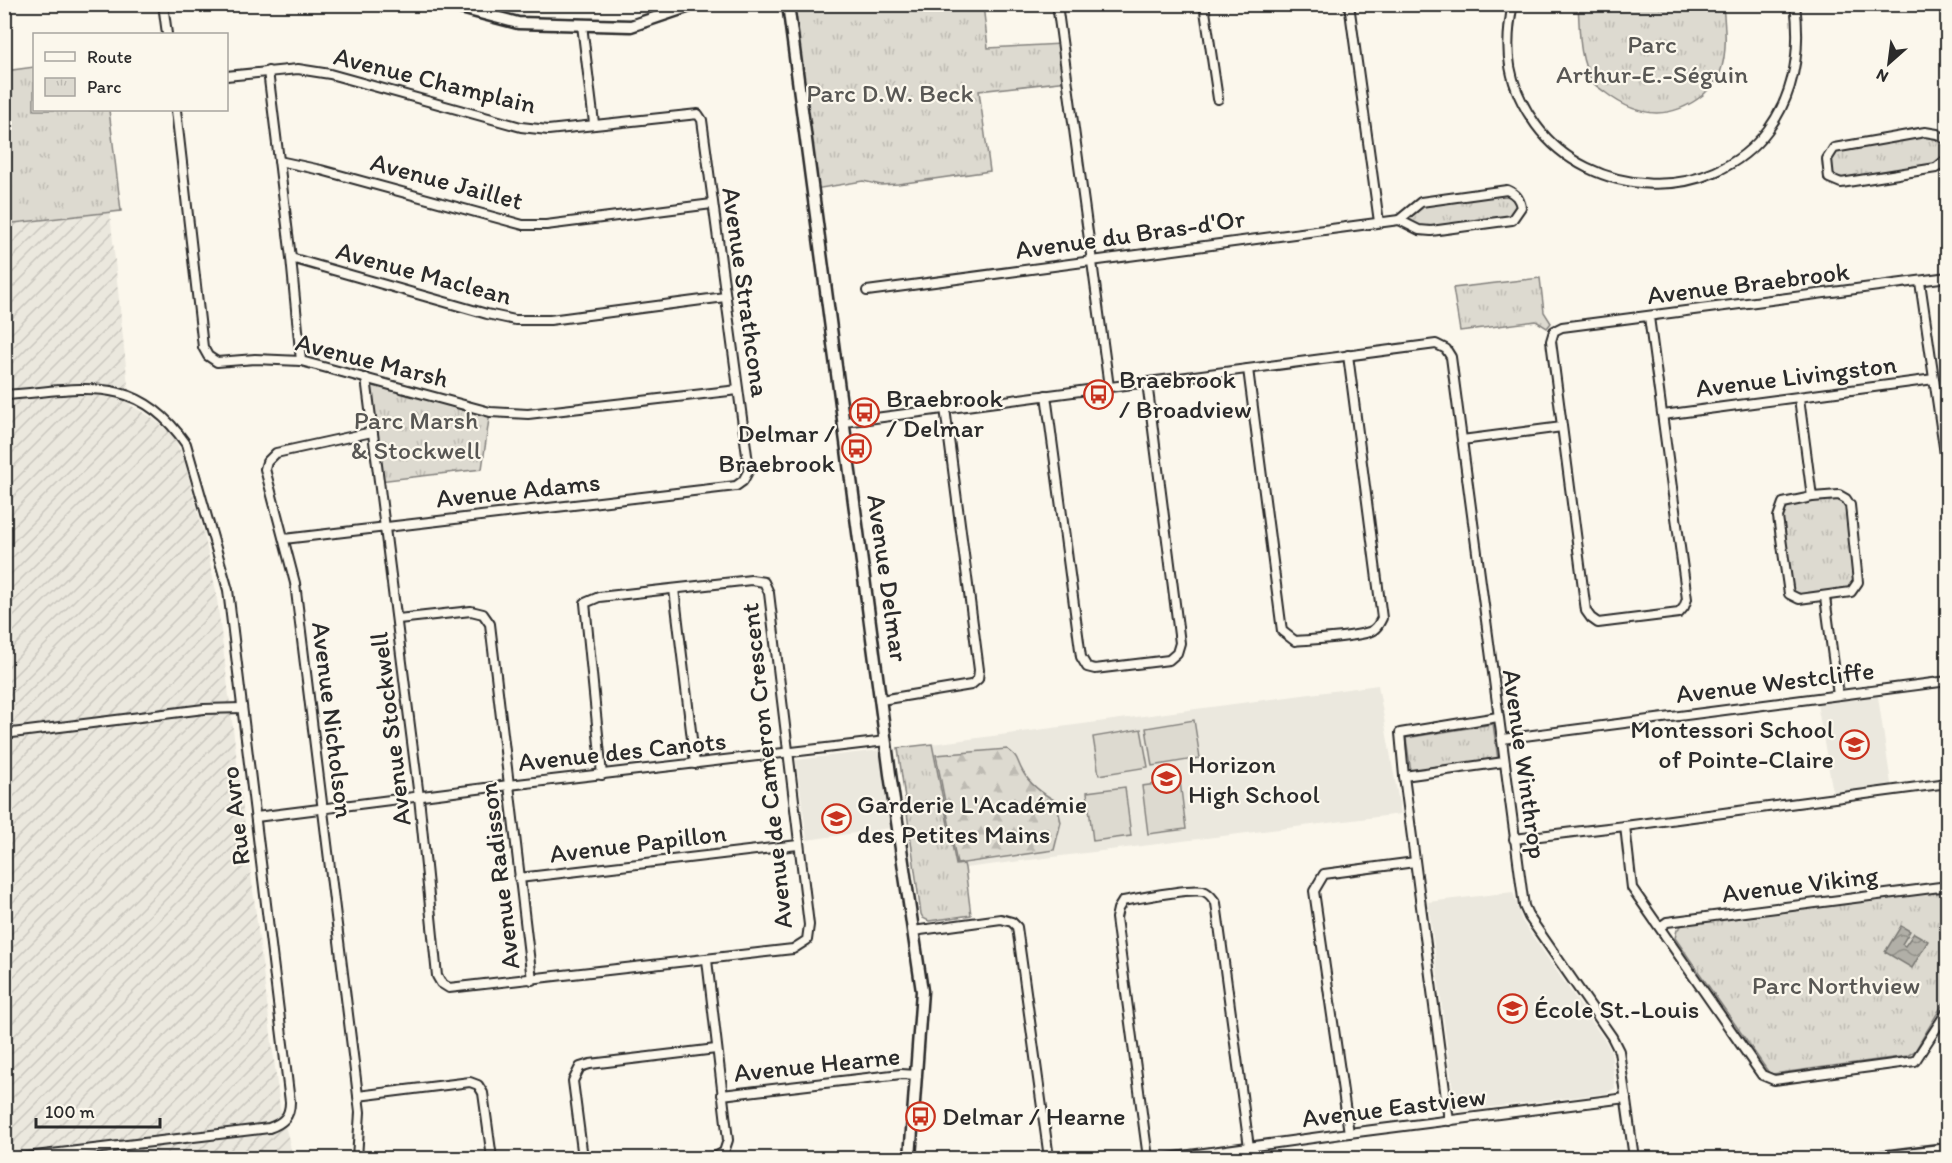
<svg xmlns="http://www.w3.org/2000/svg" width="1952" height="1163" font-family="Itim,sans-serif">
  <style>
    .built { fill: #ebe8de }
    .industrial { fill: url(#industrial-furrows) }
    .green { fill: #dddad0; stroke: #84827e; stroke-width: 1.5 }
    .forest { fill: url(#forest-firs); stroke: #84827e; stroke-width: 1.5 }
    .park { fill: url(#park-tufts); stroke: #84827e; stroke-width: 1.5 }
    .water { fill: url(#water-waves); stroke: #7b7a75; stroke-width: 1.5 }
    .lines { fill: none; stroke-linecap: round; stroke-linejoin: round }
    .minor-casing { stroke: #2b2b2b; stroke-width: 12 }
    .tertiary-casing { stroke: #2b2b2b; stroke-width: 15 }
    .minor { stroke: #fbf7ec; stroke-width: 8 }
    .tertiary { stroke: #fbf7ec; stroke-width: 10 }
    .labels { text-anchor: middle; dominant-baseline: central; stroke-width: 4.5; stroke-linejoin: round; paint-order: stroke }
    .park-label { font-size: 26px; fill: #585754; stroke: #fbf7ec }
    .street-label { font-size: 26px; fill: #2b2b2b; stroke: #fbf7ec }
    .poi-label { font-size: 26px; fill: #2b2b2b; stroke: #fbf7ec; text-anchor: start }
  </style>
  <defs>
    <pattern id="industrial-furrows" width="10" height="10" patternUnits="userSpaceOnUse" patternTransform="scale(1.5)"><rect width="10" height="10" fill="#ebe8de"/><path d="M-1 1l2-2M0 10L10 0M9 11l2-2" fill="none" stroke="#cac7bf"/></pattern>
    <pattern id="forest-firs" width="22" height="20" patternUnits="userSpaceOnUse" patternTransform="scale(1.5)"><rect width="22" height="20" fill="#dddad0"/><path d="M5 1l3.5 6h-7zM16 11l3.5 6h-7z" fill="#bebbb3"/></pattern>
    <pattern id="park-tufts" width="24" height="20" patternUnits="userSpaceOnUse" patternTransform="scale(1.5)"><rect width="24" height="20" fill="#dddad0"/><path d="M3 7l-1-3M5 7V3M7 7l1-3M15 17l-1-3M17 17v-4M19 17l1-3" fill="none" stroke="#bebbb3"/></pattern>
    <pattern id="water-waves" width="16" height="10" patternUnits="userSpaceOnUse" patternTransform="scale(1.5)"><rect width="16" height="10" fill="#b1afa7"/><path d="M0 5q4-4 8 0t8 0" fill="none" stroke="#908f88"/></pattern>
  </defs>
  <rect width="100%" height="100%" fill="#fbf7ec"/>
  <filter id="ink" filterUnits="userSpaceOnUse"><feTurbulence type="fractalNoise" baseFrequency=".0167" numOctaves="2"/><feDisplacementMap in="SourceGraphic" scale="12" xChannelSelector="R" yChannelSelector="G"/><feConvolveMatrix kernelMatrix="1 2 1 2 8 2 1 2 1" color-interpolation-filters="sRGB"/></filter>
  <g filter="url(#ink)">
    <g class="built">
      <path d="M1378,685L1401,814L965,868L964,864L956,865L932,744Z"/>
      <path d="M1877,690L1892,790L1834,798L1816,698Z"/>
      <path d="M881,750L890,828L807,840L796,760Z"/>
      <path d="M1513,892L1522,921L1608,1045L1611,1052L1615,1088L1608,1093L1461,1111L1455,1105L1428,902Z"/>
    </g>
    <path class="industrial" d="M110,213L130,405L151,417L173,435L183,457L204,534L216,591L280,1108L290,1144L292,1158H5L4,224Z"/>
    <g class="green">
      <path d="M1194,720L1200,758L1152,766L1146,728Z"/>
      <path d="M1141,729L1148,767L1099,775L1093,737Z"/>
      <path d="M1180,781L1186,829L1148,834L1142,786Z"/>
      <path d="M1125,787L1131,836L1093,841L1087,792Z"/>
    </g>
    <path class="forest" d="M1007,749C1020,758 1016,760 1023,772C1031,786 1043,794 1056,801L1061,822L1054,850L957,864L936,755Z"/>
    <g class="park">
      <path d="M789,5H983L988,48L1062,44L1068,81L979,91L990,171L898,184L881,185L863,181L815,189Z"/>
      <path d="M1578,5H1723C1725,27 1728,52 1720,73C1717,82 1709,89 1703,95C1670,121 1637,117 1606,93C1601,89 1595,86 1592,81C1578,57 1580,31 1578,5Z"/>
      <path d="M34,67V110H109L121,211L5,224V71Z"/>
      <path d="M1925,132L1947,141V158L1936,168L1841,183L1829,178L1827,159L1834,148Z"/>
      <path d="M1507,190L1521,207L1512,220L1431,231L1399,220L1414,207Z"/>
      <path d="M1540,278L1544,312L1551,323L1547,328L1536,321L1460,331L1453,288Z"/>
      <path d="M366,378L490,412L482,469L379,481Z"/>
      <path d="M1839,495L1850,505L1855,588L1799,599L1789,594L1779,509L1783,503Z"/>
      <path d="M1493,724L1498,760L1411,772L1406,738Z"/>
      <path d="M932,744L956,865L964,864L965,868L971,915L929,921L923,918L921,914L898,748Z"/>
      <path d="M1947,890V997L1915,1051L1907,1056L1773,1074L1769,1073L1675,938L1677,930L1683,924Z"/>
    </g>
    <path class="water" d="M1901,926L1910,931L1902,944L1905,946L1914,933L1928,941L1912,968L1885,952Z"/>
    <g class="lines">
      <defs>
        <g id="minor">
          <path d="M163,4L167,34"/>
          <path d="M1057,4L1109,387"/>
          <path d="M1204,4L1218,99"/>
          <path d="M1349,4L1379,222"/>
          <path d="M1513,4C1503,51 1508,86 1536,125C1590,199 1711,206 1768,130C1795,93 1801,49 1795,4"/>
          <path d="M582,25L594,123"/>
          <path d="M268,71L291,258L301,361"/>
          <path d="M226,76L298,69L330,74L521,127L548,130L698,114L702,120L749,470L743,481L736,486L284,539"/>
          <path d="M176,110L203,347L208,356L217,362L255,359L301,361L490,412L528,414L738,390"/>
          <path d="M1948,141L1937,134L1925,132L1834,148L1827,159L1829,178L1841,183L1936,168L1948,158"/>
          <path d="M279,161L321,170L523,225H546L712,204"/>
          <path d="M1507,190C1516,194 1519,198 1521,207L1512,220L1431,231L1419,230L1399,220L1421,202Z"/>
          <path d="M291,258L487,314L515,320H550L725,297"/>
          <path d="M1920,282L1948,475"/>
          <path d="M867,291L1399,220"/>
          <path d="M1649,317L1687,599L1684,607L1679,613L1598,623L1591,618L1586,611L1551,341L1554,331L1562,327L1948,277"/>
          <path d="M1248,369L1282,631L1295,641C1316,639 1351,638 1369,632C1376,630 1379,624 1382,618L1348,355"/>
          <path d="M366,378L419,797L437,976L441,983L449,988L793,949L807,940L809,925L769,593L764,582L751,580L599,597L585,603L602,775"/>
          <path d="M4,395C81,390 136,371 186,444L228,590L290,1102C290,1117 283,1123 269,1128L18,1158"/>
          <path d="M1046,395L1081,657L1087,667L1095,669L1169,660L1177,653L1180,643L1147,382"/>
          <path d="M1799,398L1812,497"/>
          <path d="M1663,415L1934,379"/>
          <path d="M845,422L1436,344L1446,349L1451,357L1524,906L1529,917L1612,1037L1619,1051L1634,1158"/>
          <path d="M1462,440L1562,427"/>
          <path d="M1839,495L1846,499L1850,505L1858,582L1851,592L1799,599L1789,594L1778,517L1783,503L1812,497Z"/>
          <path d="M674,589L695,764"/>
          <path d="M1825,597L1838,695"/>
          <path d="M398,619L471,611L483,614L490,624L532,980"/>
          <path d="M881,700L971,685L978,679L979,670L945,408"/>
          <path d="M4,734L204,709L242,708"/>
          <path d="M1502,739L1948,681"/>
          <path d="M1404,776L1504,762"/>
          <path d="M256,817L509,785L886,741"/>
          <path d="M1625,826L1632,888L1762,1075L1774,1080L1915,1061L1948,1010"/>
          <path d="M1514,839L1625,826L1948,783"/>
          <path d="M519,878L798,845"/>
          <path d="M1660,927L1667,922L1948,886"/>
          <path d="M913,931L1001,919L1012,922L1017,927L1049,1158"/>
          <path d="M722,1095L901,1074L917,1075"/>
          <path d="M358,1096L470,1082L478,1085L483,1093L492,1158"/>
          <path d="M1449,1121L1404,776L1400,733L1498,717"/>
          <path d="M1349,1133L1314,891L1324,874L1415,862"/>
          <path d="M357,1158L360,1112L295,583L265,469L267,462L276,453L372,432"/>
          <path d="M583,1158L573,1081L580,1067L590,1064L716,1049"/>
          <path d="M701,1158L715,1157L724,1152L728,1140L707,960"/>
          <path d="M1148,1158L1116,918L1118,909L1123,901C1139,898 1189,888 1203,891C1210,893 1212,898 1216,903L1249,1147"/>
          <path d="M1168,1158L1349,1133L1626,1098"/>
        </g>
        <g id="tertiary">
          <path d="M446,4L518,23L631,26L696,4"/>
          <path d="M788,4L890,774L922,991L910,1158"/>
          <path d="M1875,1158L1948,1149"/>
        </g>
      </defs>
      <use href="#minor" class="minor-casing"/>
      <use href="#tertiary" class="tertiary-casing"/>
      <use href="#minor" class="minor"/>
      <use href="#tertiary" class="tertiary"/>
    </g>
  </g>
  <defs>
    <symbol id="bus-ring" viewBox="-11 -11 22 22"><circle r="9.5" fill="#fbf7ec" stroke="#c8321e" stroke-width="1.5"/><path d="M-5-6H5V4H4V6H2V4H-2V6H-4V4H-5ZM-3.5-4V0h7V-4ZM-3.5 1.2v1.5H-2V1.2ZM2 1.2v1.5H3.5V1.2Z" fill="#c8321e"/></symbol>
    <symbol id="school-ring" viewBox="-11 -11 22 22"><circle r="9.5" fill="#fbf7ec" stroke="#c8321e" stroke-width="1.5"/><path d="M0-5L7-2L0 1L-7-2ZM-4 1L0 2.5L4 1V4Q0 6-4 4Z" fill="#c8321e"/></symbol>
  </defs>
  <g fill-rule="evenodd">
    <use href="#bus-ring" x="1082" y="378" width="33" height="33"/>
    <use href="#bus-ring" x="848" y="396" width="33" height="33"/>
    <use href="#bus-ring" x="840" y="432" width="33" height="33"/>
    <use href="#school-ring" x="1838" y="728" width="33" height="33"/>
    <use href="#school-ring" x="1150" y="762" width="33" height="33"/>
    <use href="#school-ring" x="820" y="802" width="33" height="33"/>
    <use href="#school-ring" x="1496" y="992" width="33" height="33"/>
    <use href="#bus-ring" x="904" y="1100" width="33" height="33"/>
  </g>
  <g class="labels">
    <g class="park-label">
      <text x="1652" y="44">Parc<tspan x="1652" dy="30">Arthur-E.-Séguin</tspan></text>
      <text x="890" y="93">Parc D.W. Beck</text>
      <text x="416" y="420">Parc Marsh<tspan x="416" dy="30">&amp; Stockwell</tspan></text>
      <text x="1836" y="985">Parc Northview</text>
    </g>
    <g class="street-label">
      <text transform="translate(435 80) rotate(14)">Avenue Champlain</text>
      <text transform="translate(447 181) rotate(15)">Avenue Jaillet</text>
      <text transform="translate(1130 234) rotate(-8)">Avenue du Bras-d'Or</text>
      <text transform="translate(424 273) rotate(15)">Avenue Maclean</text>
      <text transform="translate(1748 283) rotate(-7)">Avenue Braebrook</text>
      <text transform="translate(746 292) rotate(82)">Avenue Strathcona</text>
      <text transform="translate(372 360) rotate(14)">Avenue Marsh</text>
      <text transform="translate(1796 376) rotate(-7)">Avenue Livingston</text>
      <text transform="translate(518 490) rotate(-6)">Avenue Adams</text>
      <text transform="translate(888 578) rotate(82)">Avenue Delmar</text>
      <text transform="translate(1775 682) rotate(-7)">Avenue Westcliffe</text>
      <text transform="translate(333 720) rotate(83)">Avenue Nicholson</text>
      <text transform="translate(390 729) rotate(-97)">Avenue Stockwell</text>
      <text transform="translate(622 751) rotate(-6)">Avenue des Canots</text>
      <text transform="translate(1525 764) rotate(82)">Avenue Winthrop</text>
      <text transform="translate(766 766) rotate(-96)">Avenue de Cameron Crescent</text>
      <text transform="translate(235 816) rotate(-97)">Rue Avro</text>
      <text transform="translate(638 843) rotate(-7)">Avenue Papillon</text>
      <text transform="translate(499 876) rotate(-97)">Avenue Radisson</text>
      <text transform="translate(1800 884) rotate(-7)">Avenue Viking</text>
      <text transform="translate(817 1064) rotate(-6)">Avenue Hearne</text>
      <text transform="translate(1394 1107) rotate(-7)">Avenue Eastview</text>
    </g>
    <g class="poi-label">
      <text x="1119" y="379">Braebrook<tspan x="1119" dy="30">/ Broadview</tspan></text>
      <text x="886" y="398">Braebrook<tspan x="886" dy="30">/ Delmar</tspan></text>
      <text x="835" y="433" text-anchor="end">Delmar /<tspan x="835" dy="30">Braebrook</tspan></text>
      <text x="1834" y="729" text-anchor="end">Montessori School<tspan x="1834" dy="30">of Pointe-Claire</tspan></text>
      <text x="1188" y="764">Horizon<tspan x="1188" dy="30">High School</tspan></text>
      <text x="857" y="804">Garderie L'Académie<tspan x="857" dy="30">des Petites Mains</tspan></text>
      <text x="1534" y="1009">École St.-Louis</text>
      <text x="942" y="1116">Delmar / Hearne</text>
    </g>
  </g>
  <rect width="1952" height="1163" fill="none" stroke="#fbf7ec" stroke-width="24"/>
  <rect x="12" y="12" width="1928" height="1139" fill="none" stroke="#2b2b2b" stroke-width="2" filter="url(#ink)"/>
  <rect x="33" y="33" width="195" height="78" fill="#fbf7ec" stroke="#a8a59f" stroke-width="1.5"/>
  <rect x="45" y="52" width="30" height="9" fill="#fbf7ec" stroke="#a8a59f" stroke-width="1.5"/>
  <text x="87" y="63" font-size="18" fill="#2b2b2b">Route</text>
  <rect x="45" y="78" width="30" height="18" fill="url(#park-tufts)" stroke="#a8a59f" stroke-width="1.5"/>
  <text x="87" y="93" font-size="18" fill="#2b2b2b">Parc</text>
  <g transform="translate(1889 63) rotate(208)" stroke="#fbf7ec" stroke-width="4.5" paint-order="stroke">
  <path d="M0-4.5L10 22L0 15L-10 22Z" fill="#2b2b2b"/>
  <text y="-9" font-size="16" font-weight="bold" text-anchor="middle" fill="#2b2b2b">N</text>
  </g>
  <path d="M36 1118v9h124v-9" fill="none" stroke="#2b2b2b" stroke-width="3"/>
  <text x="45" y="1118" font-size="18" fill="#2b2b2b" stroke="#fbf7ec" stroke-width="4.5" paint-order="stroke">100 m</text>
</svg>
